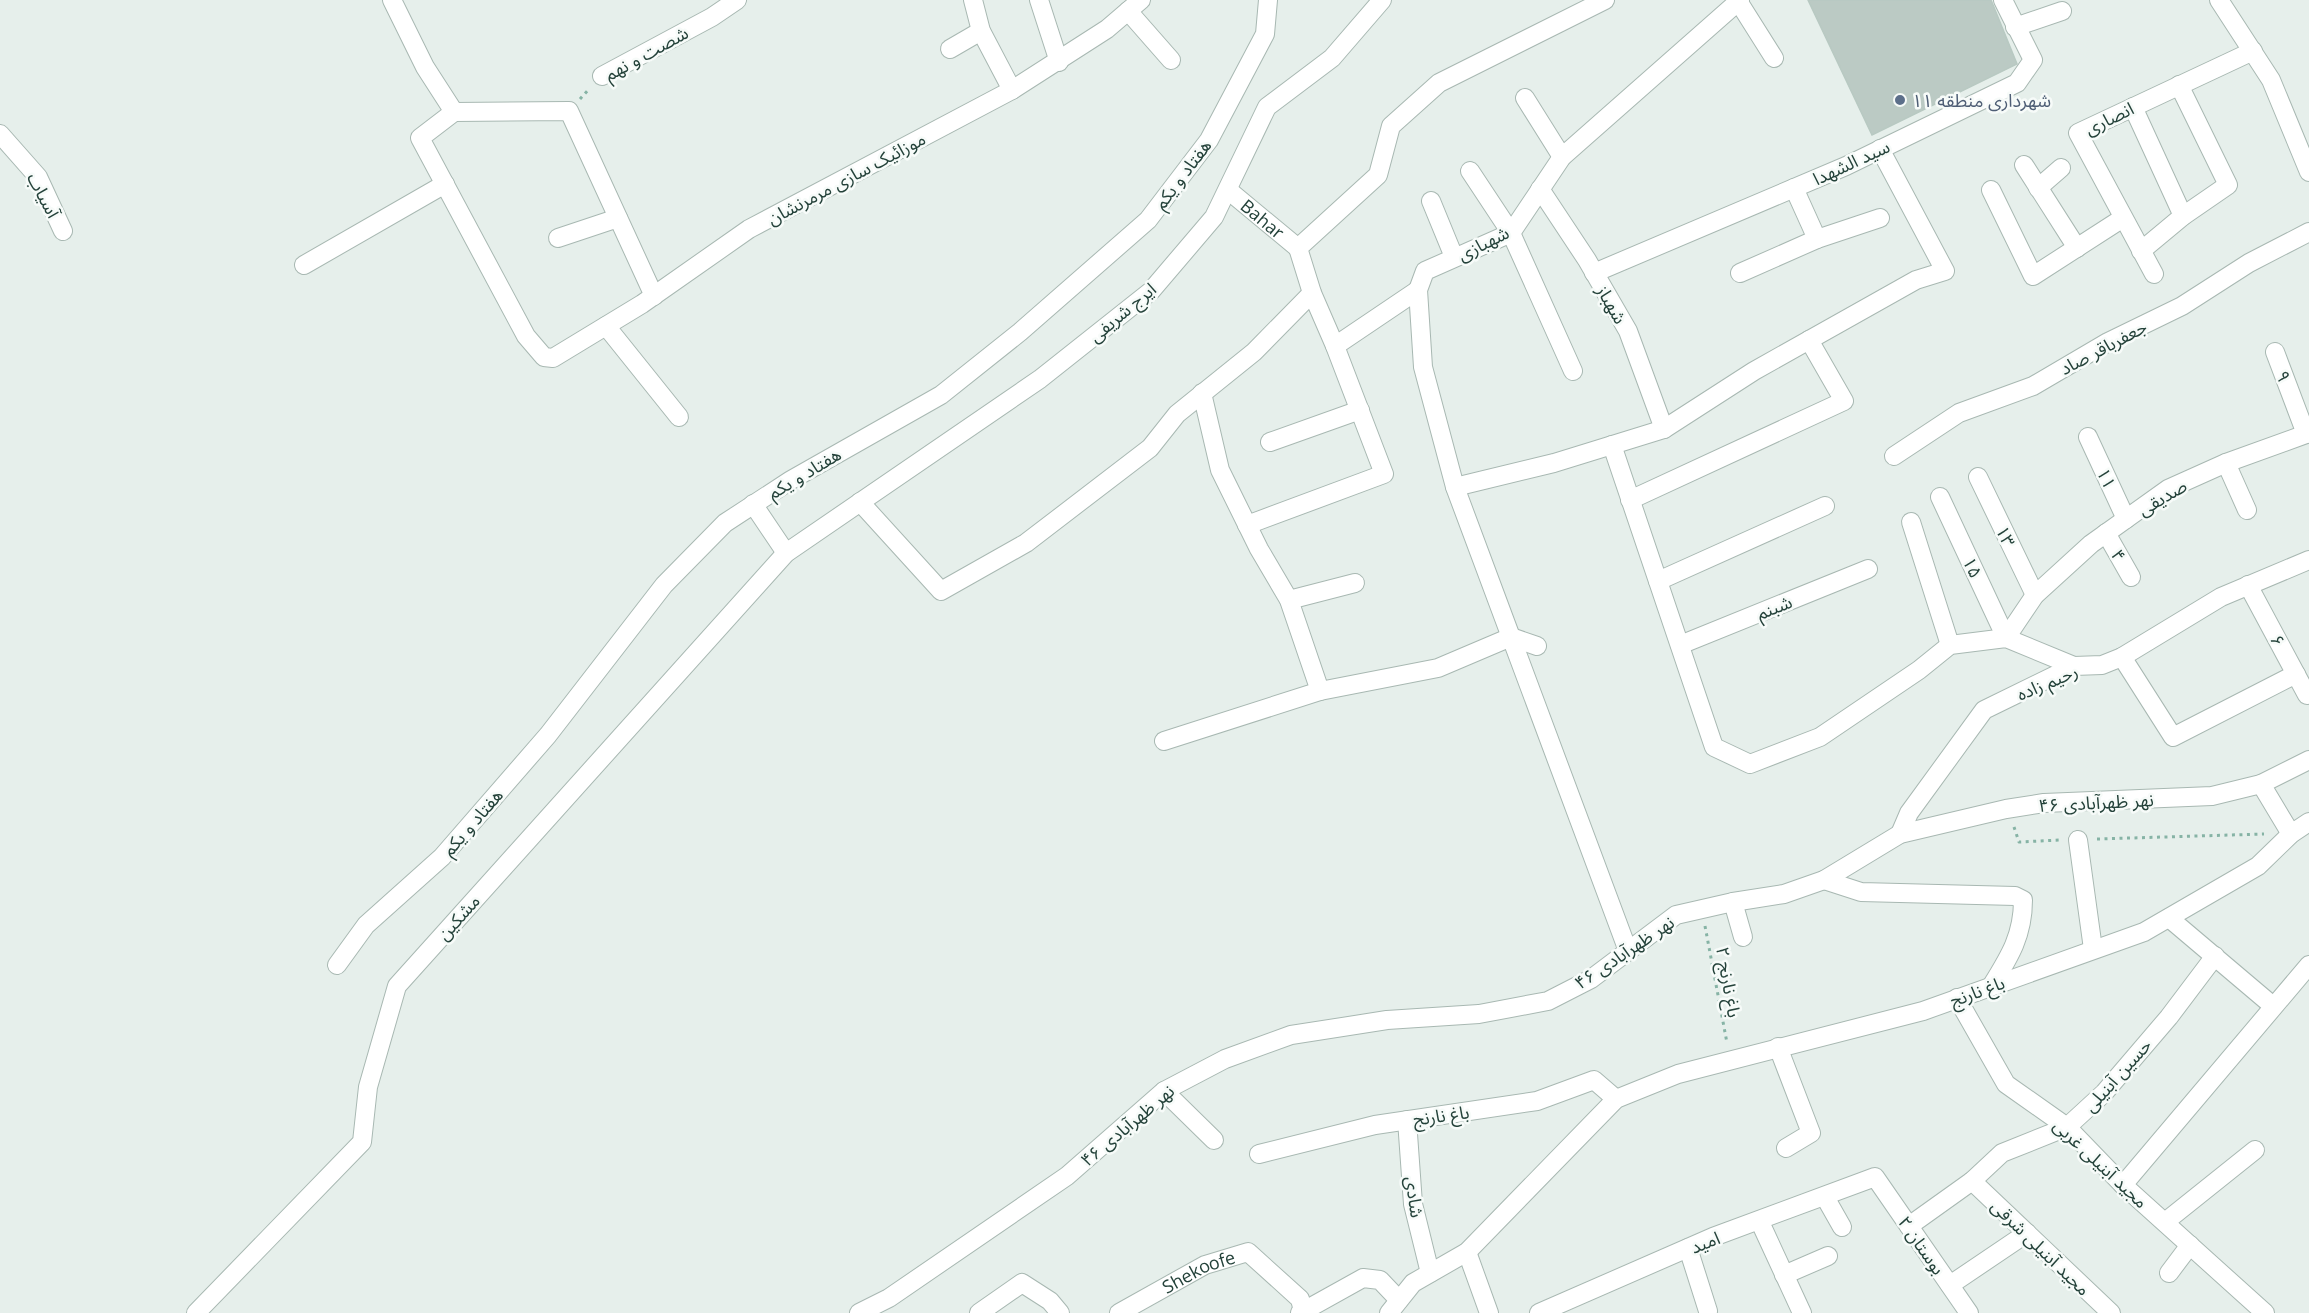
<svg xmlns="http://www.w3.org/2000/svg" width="2309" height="1313" font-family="'Open Sans','Noto Sans Arabic',sans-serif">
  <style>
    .building { fill: #bbcac4; stroke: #b8c9c2; stroke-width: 1.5 }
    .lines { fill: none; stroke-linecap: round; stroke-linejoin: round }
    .street-casing { stroke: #a8b8b2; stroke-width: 20 }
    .path { stroke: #86b3a5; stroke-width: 3; stroke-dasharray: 3 4.5; stroke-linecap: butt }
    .street { stroke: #fff; stroke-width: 18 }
    .service-dot { fill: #5c6f8a; stroke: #f7fbf9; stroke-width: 2 }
    .labels { text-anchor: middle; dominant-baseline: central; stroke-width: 5; stroke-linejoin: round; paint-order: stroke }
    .street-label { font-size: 18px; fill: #24423a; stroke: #f7fbf9 }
    .service-label { font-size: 18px; fill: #4e5e75; stroke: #f7fbf9; text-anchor: start }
  </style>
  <rect width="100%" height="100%" fill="#e6efeb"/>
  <path class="building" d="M1808,0H1991L2017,64L1872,135Z"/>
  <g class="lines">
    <defs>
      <g id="street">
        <path d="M392,0L425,67L454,112"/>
        <path d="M973,0L981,31L1012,90"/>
        <path d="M1039,0L1059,62"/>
        <path d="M2219,0L2271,80L2309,172"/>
        <path d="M1738,1L1774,58"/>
        <path d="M1128,11L1171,60"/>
        <path d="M2015,27L2062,11"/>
        <path d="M950,49L981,31"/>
        <path d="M602,76L712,17L737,0"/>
        <path d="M1525,98L1562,157"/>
        <path d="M2133,107L2183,216"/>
        <path d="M454,112L420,138L526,336L544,357L553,358L642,304L749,229L1012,90L1107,29L1141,0"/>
        <path d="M454,112L569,111L654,296"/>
        <path d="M0,134L38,177L63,231"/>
        <path d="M2024,165L2077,248"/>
        <path d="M1470,171L1511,233L1573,371"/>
        <path d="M1794,188L1817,239"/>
        <path d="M2038,188L2061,168"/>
        <path d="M1540,189L1587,260L1628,331L1664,429"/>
        <path id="s1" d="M1228,190L1298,248"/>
        <path d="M1991,190L2033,276L2123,218"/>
        <path d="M1431,201L1454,257"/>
        <path d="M558,238L618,218"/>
        <path d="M2141,251L2183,216L2228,185L2179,85"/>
        <path d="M304,265L445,184"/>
        <path d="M1594,273L1846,166L2017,83L2033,60L2003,0"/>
        <path d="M1740,273L1817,239L1880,218"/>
        <path d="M2154,274L2078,133L2253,51"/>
        <path d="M606,326L679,417"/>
        <path d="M1335,346L1418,290"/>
        <path d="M2275,352L2306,434"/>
        <path d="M1202,393L1220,470L1259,549L1289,600L1320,691"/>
        <path d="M2088,437L2126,519"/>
        <path d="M1270,442L1360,410"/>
        <path d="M1612,445L1714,747L1750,764L1820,737L1919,670L1950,645L2006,638L2074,666"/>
        <path d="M1894,456L1959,413L2033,386L2108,342L2182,306L2249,263L2309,232"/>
        <path d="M2226,463L2247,510"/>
        <path d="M1978,477L2035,595"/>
        <path d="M1455,487L1554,463L1664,429L1754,371L1916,280L1945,271L1880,149"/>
        <path d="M1940,497L2006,638"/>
        <path d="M1630,500L1844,401L1809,340"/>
        <path d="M860,502L941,591L1026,543L1150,448L1177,414L1254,352L1312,293"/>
        <path d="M753,504L786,553"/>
        <path d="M1911,522L1950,645"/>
        <path d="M1247,525L1384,474L1335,346L1312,293L1298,248L1378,175L1391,126L1439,83L1605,0"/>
        <path d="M2106,533L2131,577"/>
        <path d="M1658,581L1825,506"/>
        <path d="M2248,585L2307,695"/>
        <path d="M1289,600L1355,583"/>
        <path d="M2006,638L2035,595L2091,544L2168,489L2226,463L2309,433"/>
        <path d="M1680,645L1868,569"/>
        <path d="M2122,657L2173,737L2296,674"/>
        <path d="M1164,741L1320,691L1438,668L1511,637L1537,646"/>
        <path d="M2261,784L2291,834"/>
        <path d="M1900,834L1909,813L1984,710L2074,666L2102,665L2122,657L2221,597L2309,560"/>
        <path d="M2078,840L2093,949"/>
        <path d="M1824,880L1861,892L2015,896L2023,900C2023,935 2010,956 1992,985"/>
        <path d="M1733,902L1743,937"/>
        <path d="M2169,918L2273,1006"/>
        <path d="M1628,951L1455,487L1423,367L1418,290L1425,271L1511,233L1562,157L1740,0"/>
        <path d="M337,965L366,925L442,857L548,735L664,585L725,523L791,480L941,395L1020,332L1148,220L1209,140L1265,34L1268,0"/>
        <path d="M1957,998L2006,1084L2067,1127L2123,1185L2265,1313"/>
        <path d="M1778,1047L1811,1133L1786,1148"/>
        <path d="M1164,1091L1214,1140"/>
        <path d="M1407,1120L1413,1204L1430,1273"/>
        <path d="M1259,1154L1375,1125L1537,1101L1594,1080L1616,1099"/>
        <path d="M1972,1181L2111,1313"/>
        <path d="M2123,1185L2309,965"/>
        <path d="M1825,1197L1842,1227"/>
        <path d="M1760,1222L1802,1313"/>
        <path d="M2165,1222L2255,1150"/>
        <path d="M1909,1226L1972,1181L2002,1153L2067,1127L2104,1093L2169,1017L2215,956"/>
        <path d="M1688,1248L1708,1311"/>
        <path d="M1467,1252L1489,1313"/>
        <path d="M2169,1273L2190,1245"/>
        <path d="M1784,1275L1828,1256"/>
        <path d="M1950,1285L2027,1233"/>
        <path d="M196,1313L362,1142L368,1087L397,986L786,553L1040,379L1151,291L1214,217L1267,107L1332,58L1382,0"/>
        <path d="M859,1313L889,1298L1067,1176L1164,1091L1225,1059L1291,1035L1387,1020L1479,1014L1548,1001L1591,979L1676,915L1733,902L1784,894L1824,880L1900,834L2006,809L2044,803L2212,796L2261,784L2309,760"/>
        <path d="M979,1313L1022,1283L1050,1301L1060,1313"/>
        <path id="s2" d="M1119,1313L1205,1265L1248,1252L1300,1299L1303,1311"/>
        <path d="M1300,1313L1363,1278L1380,1280L1399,1300"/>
        <path d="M1389,1313L1413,1283L1467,1252L1616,1099L1678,1074L1923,1011L2144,932L2258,866L2291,834L2309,822"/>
        <path d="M1539,1313L1713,1237L1875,1177L1969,1313"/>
      </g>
    </defs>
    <use href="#street" class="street-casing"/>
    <g class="path">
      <path d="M580,99L590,88"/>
      <path d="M2014,827L2019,842L2060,840"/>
      <path d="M2097,839L2264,834"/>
      <path d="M1705,926L1727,1043"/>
    </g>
    <use href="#street" class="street"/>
  </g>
  <circle class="service-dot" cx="1900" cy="100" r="6"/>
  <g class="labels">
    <g class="street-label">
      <text transform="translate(646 53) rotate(-29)">شصت و نهم</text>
      <text transform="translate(2109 118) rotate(-26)">انصاری</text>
      <text transform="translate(1851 162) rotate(-25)">سید الشهدا</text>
      <text transform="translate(1182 174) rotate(-53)">هفتاد و یکم</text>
      <text transform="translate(846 178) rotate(-28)">موزائیک سازی مرمرنشان</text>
      <text transform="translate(44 195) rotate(62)">آسیاب</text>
      <text stroke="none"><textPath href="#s1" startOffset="45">Bahar</textPath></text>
      <text transform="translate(1483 243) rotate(-27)">شهبازی</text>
      <text transform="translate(1612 304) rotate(60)">شهباز</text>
      <text transform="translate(1122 312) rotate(-40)">ایرج شریفی</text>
      <text transform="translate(2103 347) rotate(-28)">جعفرباقر صاد</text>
      <text transform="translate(2284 376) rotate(69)">۹</text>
      <text transform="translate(804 473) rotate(-31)">هفتاد و یکم</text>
      <text transform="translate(2107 478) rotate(65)">۱۱</text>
      <text transform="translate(2162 497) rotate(-31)">صدیقی</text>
      <text transform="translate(2006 536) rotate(64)">۱۳</text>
      <text transform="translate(2119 555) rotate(59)">۴</text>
      <text transform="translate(1973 567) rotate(65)">۱۵</text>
      <text transform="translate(1774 607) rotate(-22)">شبنم</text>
      <text transform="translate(2278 640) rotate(61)">۶</text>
      <text transform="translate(2047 682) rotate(-23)">رحیم زاده</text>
      <text transform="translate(2096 802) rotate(-3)">نهر ظهرآبادی ۴۶</text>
      <text transform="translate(472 822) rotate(-49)">هفتاد و یکم</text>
      <text transform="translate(458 917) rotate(-48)">مشکین</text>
      <text transform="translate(1624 952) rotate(-34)">نهر ظهرآبادی ۴۶</text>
      <text transform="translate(1729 982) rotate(80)">باغ نارنج ۲</text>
      <text transform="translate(1977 991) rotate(-20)">باغ نارنج</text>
      <text transform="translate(2117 1075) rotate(-48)">حسین آبنیلی</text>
      <text transform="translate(1441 1115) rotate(-8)">باغ نارنج</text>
      <text transform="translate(1127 1125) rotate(-40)">نهر ظهرآبادی ۴۶</text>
      <text transform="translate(2101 1163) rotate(43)">مجید آبنیلی غربی</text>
      <text transform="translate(1415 1197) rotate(82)">شادی</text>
      <text transform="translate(1705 1242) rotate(-22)">امید</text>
      <text transform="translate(1922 1245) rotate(55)">بوستان ۲</text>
      <text transform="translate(2041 1247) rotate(44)">مجید آبنیلی شرقی</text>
      <text stroke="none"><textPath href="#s2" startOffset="90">Shekoofe</textPath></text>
    </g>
    <g class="service-label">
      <text x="1912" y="100">شهرداری منطقه ۱۱</text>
    </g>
  </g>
</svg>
